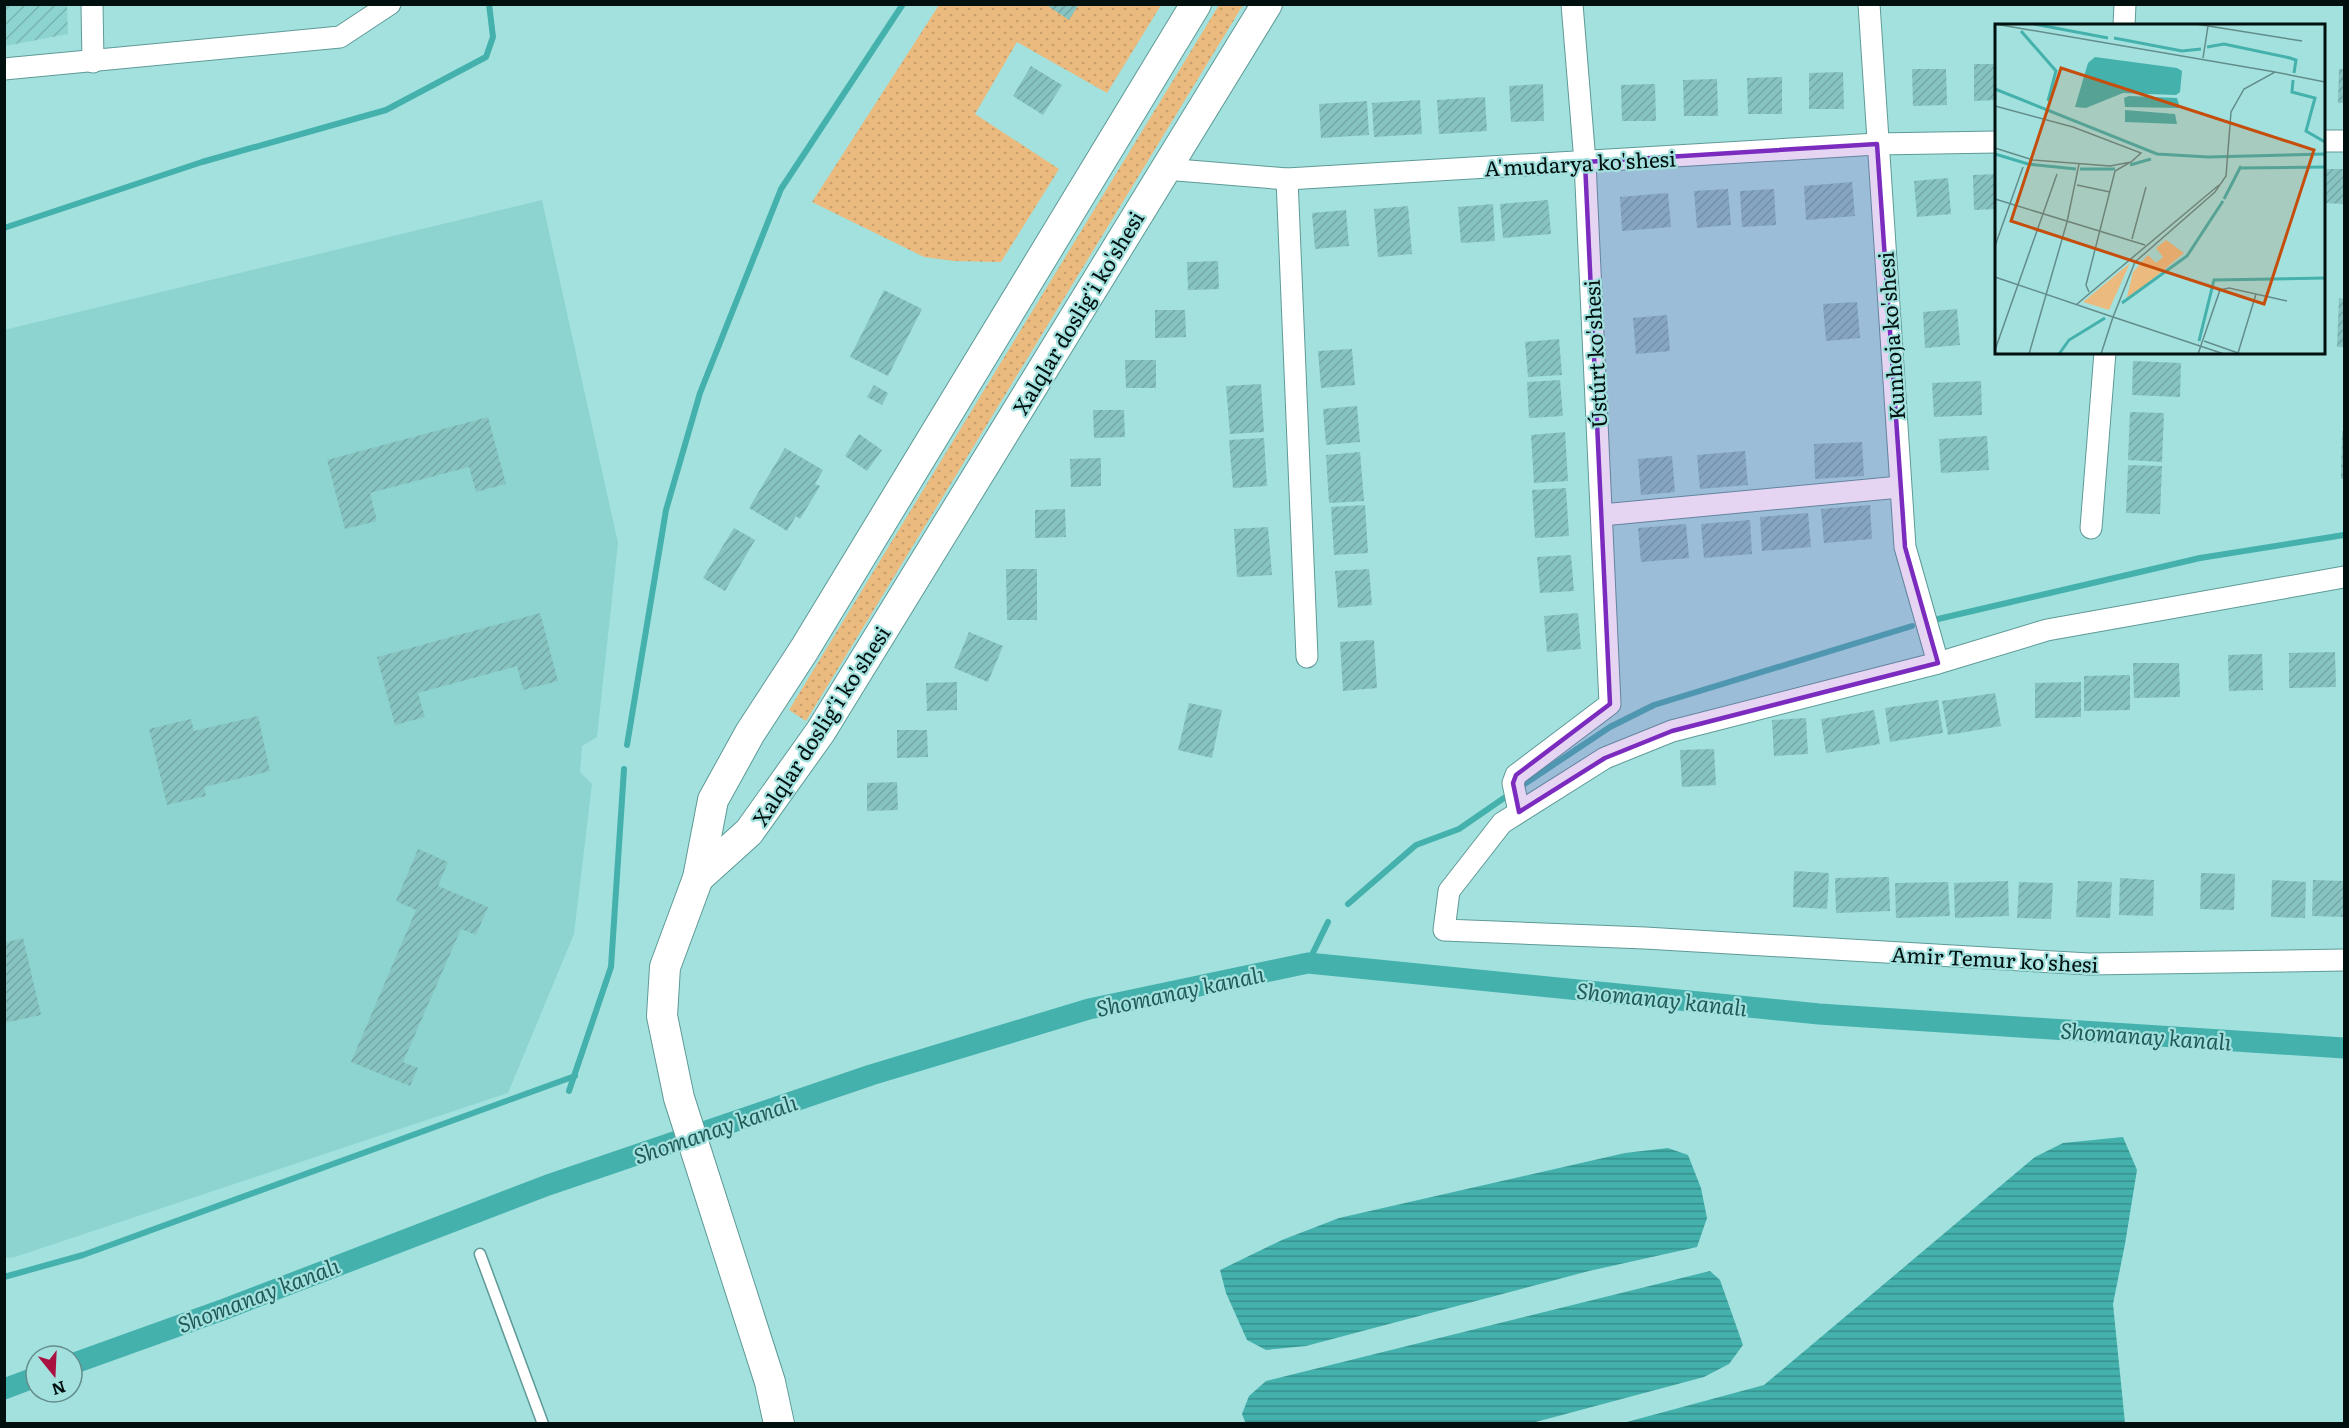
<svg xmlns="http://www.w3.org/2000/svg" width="2349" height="1428" font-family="Literata,serif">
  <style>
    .built { fill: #8dd4d0 }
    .industrial { fill: url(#industrial-furrows) }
    .grass { fill: url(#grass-dots) }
    .water { fill: url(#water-rules) }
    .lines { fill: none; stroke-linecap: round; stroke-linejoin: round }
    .stream { stroke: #44b1ad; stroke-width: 6 }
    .canal { stroke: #44b1ad; stroke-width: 21 }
    .building { fill: url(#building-hatch) }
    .lane-casing { stroke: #5e9a97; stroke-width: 13 }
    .street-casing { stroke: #5e9a97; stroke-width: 23 }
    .secondary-casing { stroke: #5e9a97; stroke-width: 32 }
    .lane { stroke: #fff; stroke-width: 10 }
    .street { stroke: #fff; stroke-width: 21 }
    .secondary { stroke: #fff; stroke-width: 30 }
    .marked { fill: #7b2cbf; fill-opacity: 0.2; stroke: #7b2cbf; stroke-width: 4.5; stroke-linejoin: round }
    .labels { text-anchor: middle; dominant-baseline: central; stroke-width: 4.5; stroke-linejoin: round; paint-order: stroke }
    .street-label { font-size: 21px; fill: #00100f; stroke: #a3e1de }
    .water-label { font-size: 22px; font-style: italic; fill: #1f5b59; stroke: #a3e1de }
    .inset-river { fill: none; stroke: #44b1ad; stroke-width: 3 }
    .inset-road { fill: none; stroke: #628d8b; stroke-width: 1.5 }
    .view { fill: #c54e0c; fill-opacity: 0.15; stroke: #c54e0c; stroke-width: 3 }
    .inset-edge { fill: none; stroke: #00100f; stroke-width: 3 }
  </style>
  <defs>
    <pattern id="industrial-furrows" width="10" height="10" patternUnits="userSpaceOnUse" patternTransform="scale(1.5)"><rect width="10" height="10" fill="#8dd4d0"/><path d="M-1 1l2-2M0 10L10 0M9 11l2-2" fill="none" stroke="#78b5b1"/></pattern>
    <pattern id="grass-dots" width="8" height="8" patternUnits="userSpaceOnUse" patternTransform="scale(1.5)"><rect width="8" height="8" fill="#ebba7e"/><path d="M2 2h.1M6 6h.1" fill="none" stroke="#c89f6c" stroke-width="1.8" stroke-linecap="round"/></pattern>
    <pattern id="water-rules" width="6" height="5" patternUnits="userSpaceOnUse" patternTransform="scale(1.5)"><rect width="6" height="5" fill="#44b1ad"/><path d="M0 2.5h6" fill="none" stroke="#368f8b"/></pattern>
    <pattern id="building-hatch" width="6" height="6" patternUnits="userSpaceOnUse" patternTransform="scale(1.5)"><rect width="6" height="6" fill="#87c4c1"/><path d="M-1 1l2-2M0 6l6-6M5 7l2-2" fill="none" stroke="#73a7a5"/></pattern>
  </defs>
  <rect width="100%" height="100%" fill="#a3e1de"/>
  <path class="built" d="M542,200L618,543L597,737L582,746L580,772L592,784L574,934L508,1093L15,1257L5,1258L4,330Z"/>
  <path class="industrial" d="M5,4L67,5L68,34L5,46Z"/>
  <g class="grass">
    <path d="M939,5H1161L1107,93L1017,42L975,114L1059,169L1001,262L954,261L924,257L812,202Z"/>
    <path d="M1219,5H1243L806,721L789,710Z"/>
  </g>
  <g class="water">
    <path d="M2123,1137L2137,1170L2125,1244L2113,1304L2125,1423H1623L1764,1385L2035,1157L2063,1143Z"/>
    <path d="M1668,1148L1688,1155L1701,1188L1707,1218L1697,1247L1589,1271L1306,1346L1266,1350L1247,1340L1226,1293L1220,1270L1282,1240L1339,1218L1625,1153Z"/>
    <path d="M1710,1271L1720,1280L1743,1345L1729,1364L1704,1377L1532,1423L1246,1424L1242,1414L1249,1396L1266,1381Z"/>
  </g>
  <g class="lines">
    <g class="stream">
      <path d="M4,228L202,162L386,110L486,57L493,37L489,4"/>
      <path d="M1938,619L2200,558L2344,535"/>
      <path d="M627,745L666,510L700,393L781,189L903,4"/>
      <path d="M1523,785L1610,727L1654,705L1912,626"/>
      <path d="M1348,904L1416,845L1459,829L1504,798"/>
      <path d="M1308,963L1328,922"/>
      <path d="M569,1091L611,967L624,769"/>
      <path d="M4,1277L83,1255L575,1076"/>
    </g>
    <g class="canal">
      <path d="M72,1364L225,1309L548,1185L871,1075L1089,1009L1308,963L1819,1014L2344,1048"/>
      <path d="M4,1389L36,1377"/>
    </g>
  </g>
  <g class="building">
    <path d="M1045,4H1079L1069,20Z"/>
    <path d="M1974,64H1996V100L1974,101Z"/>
    <path d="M1031,66L1062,85L1043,115L1013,96Z"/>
    <path d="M1912,69H1946L1947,105L1913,106Z"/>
    <path d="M2339,69H2344V103H2338Z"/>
    <path d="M1843,72L1844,109H1809V73Z"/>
    <path d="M1782,77V114H1748L1747,78Z"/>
    <path d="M1717,79L1718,116H1684L1683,80Z"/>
    <path d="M1543,84L1544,121L1511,122L1509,86Z"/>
    <path d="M1655,84L1656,121H1622L1621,85Z"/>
    <path d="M1485,97L1487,131L1439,134L1437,100Z"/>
    <path d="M1420,100L1422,134L1374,137L1372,103Z"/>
    <path d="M1367,101L1369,135L1321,138L1319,104Z"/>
    <path d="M2324,169H2344V204L2324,203Z"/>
    <path d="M1996,174V209L1974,210L1973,175Z"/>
    <path d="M1948,178L1951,214L1917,217L1914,181Z"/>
    <path d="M1852,182L1855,216L1806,220L1804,186Z"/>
    <path d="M1728,189L1731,225L1697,228L1694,191Z"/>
    <path d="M1774,189L1776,225L1742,227L1740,191Z"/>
    <path d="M1668,193L1671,227L1622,231L1620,197Z"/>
    <path d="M1548,200L1551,234L1503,238L1500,204Z"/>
    <path d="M1493,204L1495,241L1461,243L1458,207Z"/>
    <path d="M1408,206L1412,254L1378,257L1374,209Z"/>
    <path d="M1346,210L1349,246L1315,249L1312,213Z"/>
    <path d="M1218,261L1219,289L1188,290L1187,262Z"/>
    <path d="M884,290L922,309L888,376L850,357Z"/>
    <path d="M2339,298L2344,299V347H2337Z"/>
    <path d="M1857,302L1860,338L1826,341L1823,304Z"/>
    <path d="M1957,309L1960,345L1925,348L1923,312Z"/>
    <path d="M1155,310H1185L1186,337L1155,338Z"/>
    <path d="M1667,315L1670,351L1636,354L1633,318Z"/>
    <path d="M1559,339L1562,375L1528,377L1525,342Z"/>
    <path d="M1352,349L1355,385L1321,388L1318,351Z"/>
    <path d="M1125,360H1156V388H1126Z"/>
    <path d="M2133,361L2181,363L2180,397L2132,395Z"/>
    <path d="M1560,380L1563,416L1529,418L1527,382Z"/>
    <path d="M1981,381L1982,415L1934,417L1932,383Z"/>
    <path d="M1261,384L1264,432L1230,434L1226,386Z"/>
    <path d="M874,385L888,393L882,405L867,397Z"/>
    <path d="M1357,406L1360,442L1326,445L1323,409Z"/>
    <path d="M1093,410H1124L1125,437L1094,438Z"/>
    <path d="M2130,412L2164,413L2162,462L2128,460Z"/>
    <path d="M488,417L506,484L476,492L469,467L370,493L377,521L345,529L327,460Z"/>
    <path d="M2342,431H2344V479H2341Z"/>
    <path d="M1565,432L1568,481L1534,483L1531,435Z"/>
    <path d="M859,434L882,450L867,471L845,456Z"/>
    <path d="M1987,436L1989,470L1941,473L1939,439Z"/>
    <path d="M1264,438L1267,486L1233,488L1229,440Z"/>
    <path d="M1862,442L1864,476L1815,479L1814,444Z"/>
    <path d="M785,448L823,470L815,484L820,486L800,519L796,516L787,531L749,508Z"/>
    <path d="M1745,451L1748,485L1700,489L1697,455Z"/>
    <path d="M1360,452L1364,501L1329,503L1326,455Z"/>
    <path d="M1672,456L1675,492L1641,495L1638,459Z"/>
    <path d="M1101,458V486L1071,487L1070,459Z"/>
    <path d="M2128,465L2162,466L2160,514L2126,513Z"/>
    <path d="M1566,488L1569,536L1535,538L1532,490Z"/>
    <path d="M1365,505L1368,553L1334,555L1331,507Z"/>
    <path d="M1870,505L1872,539L1824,543L1821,509Z"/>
    <path d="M1065,509L1066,537L1035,538V510Z"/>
    <path d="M1808,513L1811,547L1762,551L1760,517Z"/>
    <path d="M1750,520L1752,554L1704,558L1701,524Z"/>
    <path d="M1686,524L1689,558L1641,562L1638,528Z"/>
    <path d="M1268,527L1272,575L1237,577L1234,529Z"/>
    <path d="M734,528L755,540L725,591L703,578Z"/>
    <path d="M1571,555L1574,591L1540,593L1537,557Z"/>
    <path d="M1006,569H1037V620H1007Z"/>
    <path d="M1369,569L1372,605L1338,608L1335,571Z"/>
    <path d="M540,613L558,681L523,690L517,666L418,693L425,717L395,725L377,657Z"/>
    <path d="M1578,613L1581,649L1547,652L1544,616Z"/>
    <path d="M969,632L1003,646L988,682L954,668Z"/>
    <path d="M1374,640L1377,688L1343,691L1340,642Z"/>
    <path d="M2335,652L2336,687L2289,688V653Z"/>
    <path d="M2262,654L2263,690L2229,691L2228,655Z"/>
    <path d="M2133,663H2179L2180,697L2134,698Z"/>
    <path d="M2130,675V710L2084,711V676Z"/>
    <path d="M957,682V710L927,711L926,683Z"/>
    <path d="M2081,682V717L2035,718V683Z"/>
    <path d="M1995,693L2001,726L1948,735L1942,701Z"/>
    <path d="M1938,700L1943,733L1890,742L1885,708Z"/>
    <path d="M1189,703L1222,710L1212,758L1178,750Z"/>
    <path d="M1874,710L1880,744L1826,753L1821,719Z"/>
    <path d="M258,716L270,771L204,787L206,796L167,805L149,729L191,719L194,731Z"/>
    <path d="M1806,718L1808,754L1774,756L1772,720Z"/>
    <path d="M897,730H927L928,757L897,758Z"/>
    <path d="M1714,749L1716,785L1682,787L1680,750Z"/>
    <path d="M897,782L898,810L867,811V783Z"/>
    <path d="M418,849L448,862L438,886L488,907L476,935L461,929L403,1062L418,1068L410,1086L351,1062L416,910L396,901Z"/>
    <path d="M1794,871L1829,873L1827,909L1793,907Z"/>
    <path d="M2201,873L2235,874L2234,910L2200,909Z"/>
    <path d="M1889,877L1890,911L1836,913L1835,878Z"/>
    <path d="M2120,878L2154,880L2153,916L2119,915Z"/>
    <path d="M2272,880L2306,882L2305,918L2271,917Z"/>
    <path d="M2313,880L2344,881V917L2312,916Z"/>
    <path d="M2008,881L2009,916L1955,918L1954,883Z"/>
    <path d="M2078,881L2112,882L2110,918L2076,917Z"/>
    <path d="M1948,882L1950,916L1896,918L1895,883Z"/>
    <path d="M2019,882L2053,883L2051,919L2017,918Z"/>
    <path d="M23,938L41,1015L4,1023V943Z"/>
  </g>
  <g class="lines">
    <defs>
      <path id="lane" d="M480,1254L543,1424"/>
      <g id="street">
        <path d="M92,4L93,62"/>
        <path d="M1869,4L1905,547L1938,663"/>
        <path d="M2124,26L2125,4"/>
        <path d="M4,69L340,37L390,4"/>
        <path d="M2324,141H2344"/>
        <path d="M1165,169L1287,179L1877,144L1996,142"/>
        <path d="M1287,179L1307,657"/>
        <path d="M1602,515L1900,487"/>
        <path d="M2091,528L2105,352"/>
        <path d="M2344,577L2047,630L1938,663L1672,731L1605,758L1502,823L1449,891L1444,930L1645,938L2089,964L2344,960"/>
        <path d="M1519,812L1513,783L1516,775L1610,704L1585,162L1572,4"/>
      </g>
      <g id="secondary">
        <path d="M698,878L749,832L821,731L1267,4"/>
        <path d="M779,1424L770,1382L679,1098L662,1016L665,967L698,878L713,800L750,733L804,650L1196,4"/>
      </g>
    </defs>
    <use href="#lane" class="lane-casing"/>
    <use href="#street" class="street-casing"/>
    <use href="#secondary" class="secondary-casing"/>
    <use href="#lane" class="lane"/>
    <use href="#street" class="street"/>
    <use href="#secondary" class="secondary"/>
  </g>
  <path class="marked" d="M1877,144L1905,547L1938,663L1672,731L1605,758L1519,812L1513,783L1516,775L1610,704L1585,162Z"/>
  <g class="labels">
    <g class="street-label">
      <text transform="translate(1580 162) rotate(-3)">A'mudarya ko'shesi</text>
      <text transform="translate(1077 312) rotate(-59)">Xalqlar doslig'i ko'shesi</text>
      <text transform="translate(1890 336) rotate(-94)">Kunhoja ko'shesi</text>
      <text transform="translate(1594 354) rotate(-93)">Ústúrt ko'shesi</text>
      <text transform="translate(820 725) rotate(-57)">Xalqlar doslig'i ko'shesi</text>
      <text transform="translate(1995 958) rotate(3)">Amir Temur ko'shesi</text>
    </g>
    <g class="water-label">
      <text transform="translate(1180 990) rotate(-12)">Shomanay kanalı</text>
      <text transform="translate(1662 998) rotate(6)">Shomanay kanalı</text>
      <text transform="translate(2146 1035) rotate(4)">Shomanay kanalı</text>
      <text transform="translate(715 1128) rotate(-19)">Shomanay kanalı</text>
      <text transform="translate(258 1294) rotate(-21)">Shomanay kanalı</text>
    </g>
  </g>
  <g transform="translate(1995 24)">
    <rect width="330" height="330" fill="#a3e1de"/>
    <path d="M171,216L189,229L131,277L138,248L153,231L161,239L168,233L161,224Z" fill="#ebba7e"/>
    <path d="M135,239L114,286L88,278Z" fill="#ebba7e"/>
    <path d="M100,33L182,44L187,47L185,68L181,71L128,69L91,84L80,83L93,39ZM134,72L182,74L185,84L130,83L129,74ZM130,86L180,90L182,100L130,98Z" fill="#44b1ad"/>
    <path class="inset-river" d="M39,0L113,14M26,7L61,47L53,77M119,14L187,27L206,25M212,23L229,20L295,34L301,36L299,49M298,56L297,68L320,74L311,107L330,118M0,65L162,130L213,133L330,130M0,130L33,140L81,145M135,141L156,135M245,144L330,143M85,145H120M229,175L246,142M127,279L192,232L228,177M204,317L219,256L330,254M64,330L74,316L110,294"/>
    <path class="inset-road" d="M0,0L280,48M201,0L307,17M208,34L213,2M0,82L78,103L146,129L136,138L115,142L38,136L0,124M82,161L115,168M0,175L150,221M137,215L151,163M0,222L28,143M0,253L118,293L140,238L220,168L231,152L236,88L249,65L280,48L330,58M94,268L91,261L120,147L134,139M82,280L224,161M209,317L243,329L261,270M0,326L62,150M34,330L72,198L84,140M106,330L118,293L229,330M203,330L225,266L234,264L292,277"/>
    <path class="view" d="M66,44L319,126L269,280L16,197Z"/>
    <rect width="330" height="330" class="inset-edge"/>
  </g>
  <rect width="2349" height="1428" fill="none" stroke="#00100f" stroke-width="12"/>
  <g transform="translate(54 1374) rotate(162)"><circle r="28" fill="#a3e1de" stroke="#628d8b" stroke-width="1.5"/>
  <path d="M0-4.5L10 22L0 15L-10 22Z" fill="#a81140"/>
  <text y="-9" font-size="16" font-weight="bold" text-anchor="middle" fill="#00100f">N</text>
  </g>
</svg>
